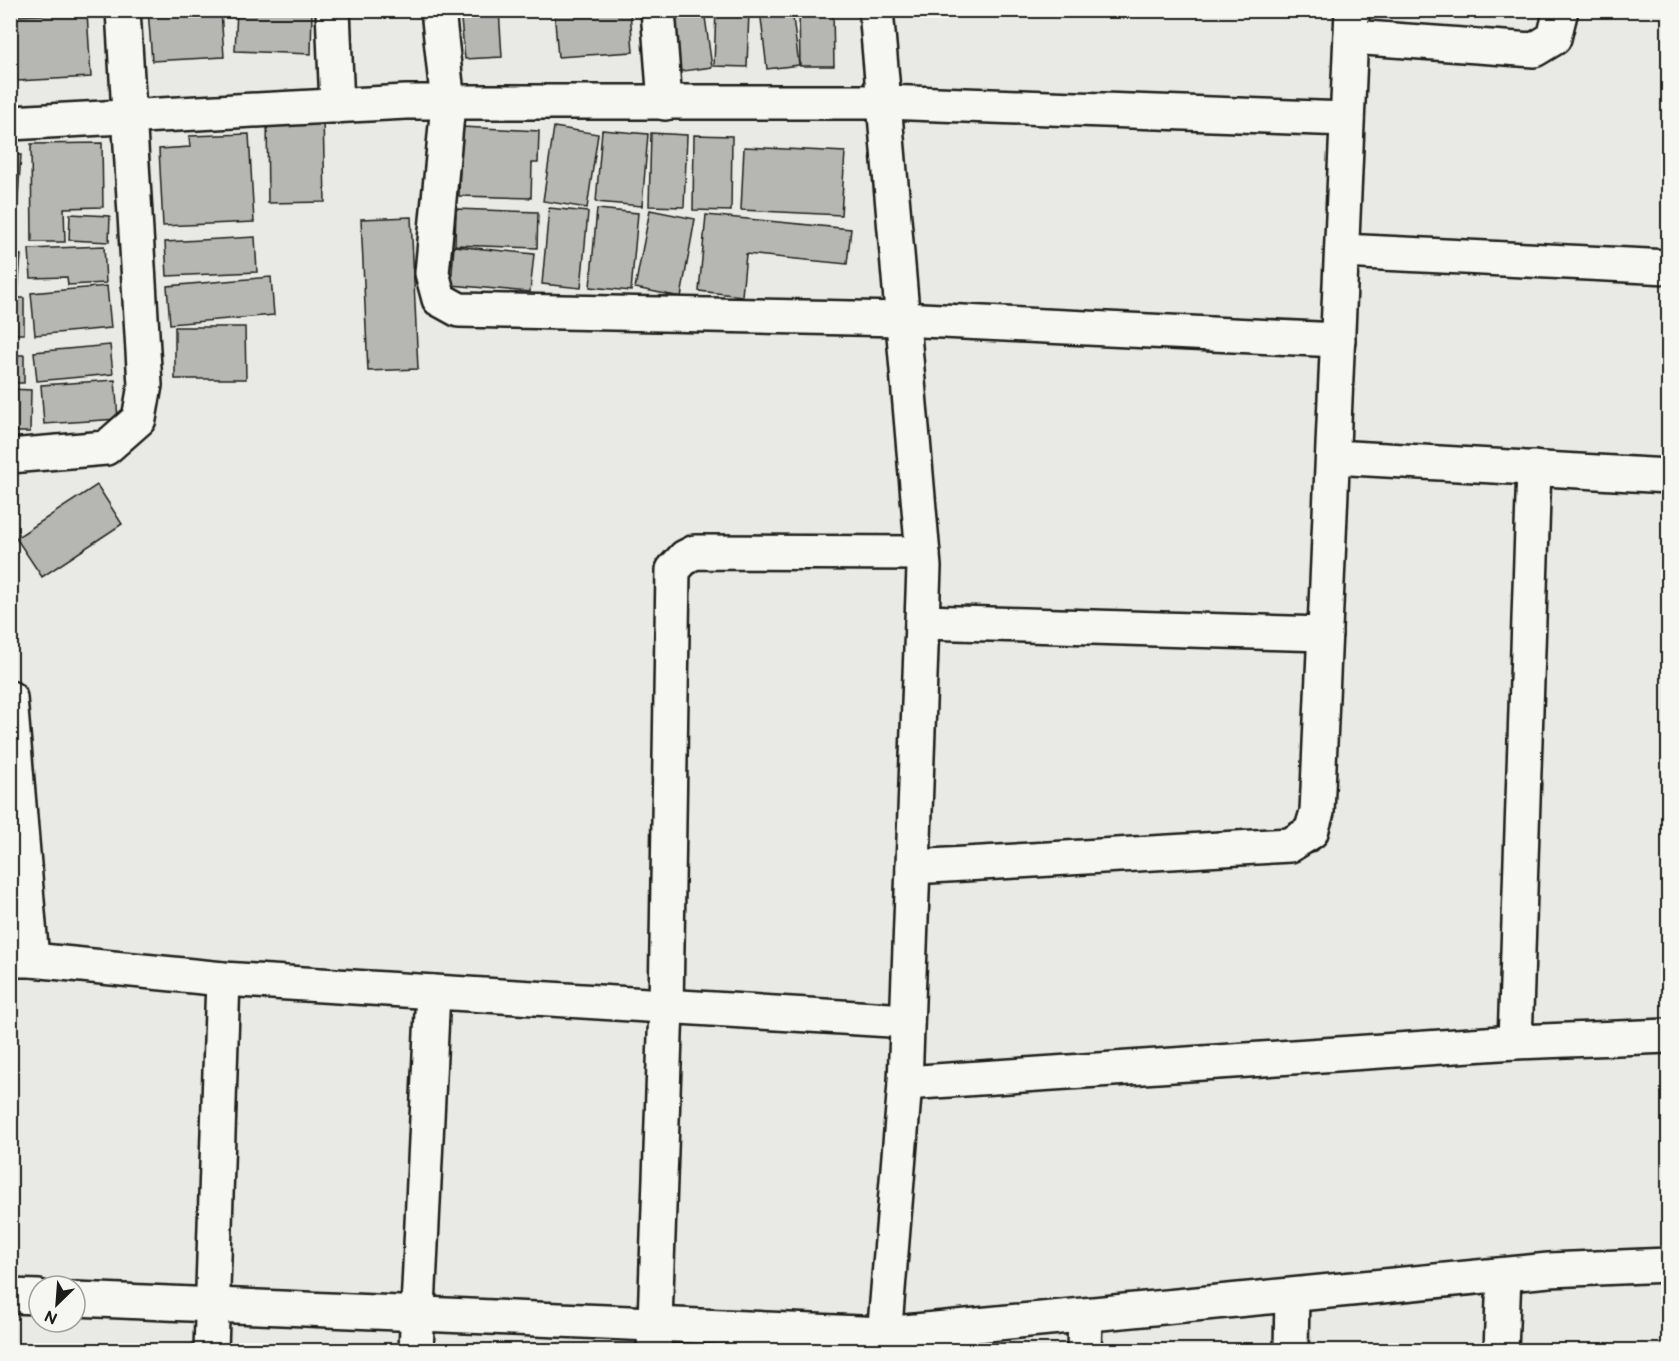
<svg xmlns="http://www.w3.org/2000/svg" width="1679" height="1361" font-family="'Balsamiq Sans',sans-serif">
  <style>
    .building { fill: #b6b6b3; stroke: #1c1c1c; stroke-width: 1.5 }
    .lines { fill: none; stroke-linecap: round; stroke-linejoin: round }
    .minor-casing { stroke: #1c1c1c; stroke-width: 38 }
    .minor { stroke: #f6f6f2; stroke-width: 33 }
  </style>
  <rect width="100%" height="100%" fill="#e9e9e5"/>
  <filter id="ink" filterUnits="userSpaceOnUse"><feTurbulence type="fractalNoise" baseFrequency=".0167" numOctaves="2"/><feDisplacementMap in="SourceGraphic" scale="12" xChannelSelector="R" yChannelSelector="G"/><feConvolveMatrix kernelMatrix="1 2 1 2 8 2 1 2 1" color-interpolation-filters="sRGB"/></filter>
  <g filter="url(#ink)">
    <g class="building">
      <path d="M148,10H221L224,57L152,61Z"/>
      <path d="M237,10H312L311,54L235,51Z"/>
      <path d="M460,10H499L502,57L465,59Z"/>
      <path d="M554,10H630L633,52L558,57Z"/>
      <path d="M668,10H704L712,67L676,72Z"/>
      <path d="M716,10H749L747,67L714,66Z"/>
      <path d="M760,10H792L799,65L767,69Z"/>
      <path d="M799,10H833L834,66H800Z"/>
      <path d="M87,13L91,77L17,81L14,16Z"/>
      <path d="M323,117L325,202L268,203L267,118Z"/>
      <path d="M461,127L539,131L538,163H532L531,198L459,196Z"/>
      <path d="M554,127L598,134L587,208L543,201Z"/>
      <path d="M602,130L648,134L642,206L596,202Z"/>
      <path d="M651,133L687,135L684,207L649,206Z"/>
      <path d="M249,134L254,222L163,226L159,149L190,147L189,136Z"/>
      <path d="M694,135L732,136L731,211L693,210Z"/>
      <path d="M102,143L103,207L64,208L65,242H32L31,144Z"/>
      <path d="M744,147L845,152L841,215L741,210Z"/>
      <path d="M10,154L21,155L16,224H10Z"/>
      <path d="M549,208L588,212L581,288L542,284Z"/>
      <path d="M456,209L538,212L537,248L455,245Z"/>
      <path d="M597,209L638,213L631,291L590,287Z"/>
      <path d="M650,210L695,219L681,297L635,288Z"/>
      <path d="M70,214L110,216L109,242L69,240Z"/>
      <path d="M706,215L851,229L847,264L746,254L742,296L699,291Z"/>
      <path d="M411,217L418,369L368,371L361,219Z"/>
      <path d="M255,237L257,272L167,276L165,242Z"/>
      <path d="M104,246L106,283L68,285L67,277L31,278L29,249Z"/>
      <path d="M454,246L534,254L530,292L451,285Z"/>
      <path d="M10,254L21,255L18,292L10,291Z"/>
      <path d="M271,277L274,315L170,324L167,286Z"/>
      <path d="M107,286L111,328L35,335L31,293Z"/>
      <rect x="10" y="298" width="14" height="36"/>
      <path d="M175,327H245L246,379H175Z"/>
      <path d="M110,345L113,374L37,381L34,352Z"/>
      <rect x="10" y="355" width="14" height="28"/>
      <path d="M115,380L118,419L44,424L41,385Z"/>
      <path d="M10,389L31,390L30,432H10Z"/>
      <path d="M97,485L122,524L42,577L16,538Z"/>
    </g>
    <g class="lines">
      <defs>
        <g id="minor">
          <path d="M333,10L337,106"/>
          <path d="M438,10L448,104L432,273L439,299L459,310L901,319L1338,340"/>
          <path d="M658,10L665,103"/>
          <path d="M876,10L924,567L905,1083L883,1350"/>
          <path d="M1351,37L1534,50L1554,38L1561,10"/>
          <path d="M10,123L406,102H884L1347,119"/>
          <path d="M1342,251L1668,267"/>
          <path d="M10,456L106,448L139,419L145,385L123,10"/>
          <path d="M1333,457L1668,476"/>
          <path d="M922,622L1325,634"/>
          <path d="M10,698L32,960"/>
          <path d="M913,867L1290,845L1311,832L1317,812L1352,10"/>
          <path d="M10,960H32L223,979L907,1021"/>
          <path d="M1515,1042L1534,468"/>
          <path d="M905,1083L1515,1042L1668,1036"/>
          <path d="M10,1296L39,1297"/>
          <path d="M75,1299L884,1334L1549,1270L1668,1265"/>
          <path d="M211,1350L223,979"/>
          <path d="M416,1350L433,992"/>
          <path d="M654,1350L666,1007L673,570L685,557L695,552L923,553"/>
          <path d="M1084,1350L1085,1316"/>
          <path d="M1291,1350L1292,1296"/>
          <path d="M1501,1350L1504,1275"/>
        </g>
      </defs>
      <use href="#minor" class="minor-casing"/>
      <use href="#minor" class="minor"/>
    </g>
  </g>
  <rect width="1679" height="1361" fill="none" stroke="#f6f6f2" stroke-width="36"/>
  <rect x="18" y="18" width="1643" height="1325" fill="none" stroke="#1c1c1c" stroke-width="2" filter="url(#ink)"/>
  <g transform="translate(57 1304) rotate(205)"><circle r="28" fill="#f6f6f2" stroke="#9f9f9c" stroke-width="1.5"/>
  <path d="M0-4.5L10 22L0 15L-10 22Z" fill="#1c1c1c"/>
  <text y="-9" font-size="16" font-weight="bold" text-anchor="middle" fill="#1c1c1c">N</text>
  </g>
</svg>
